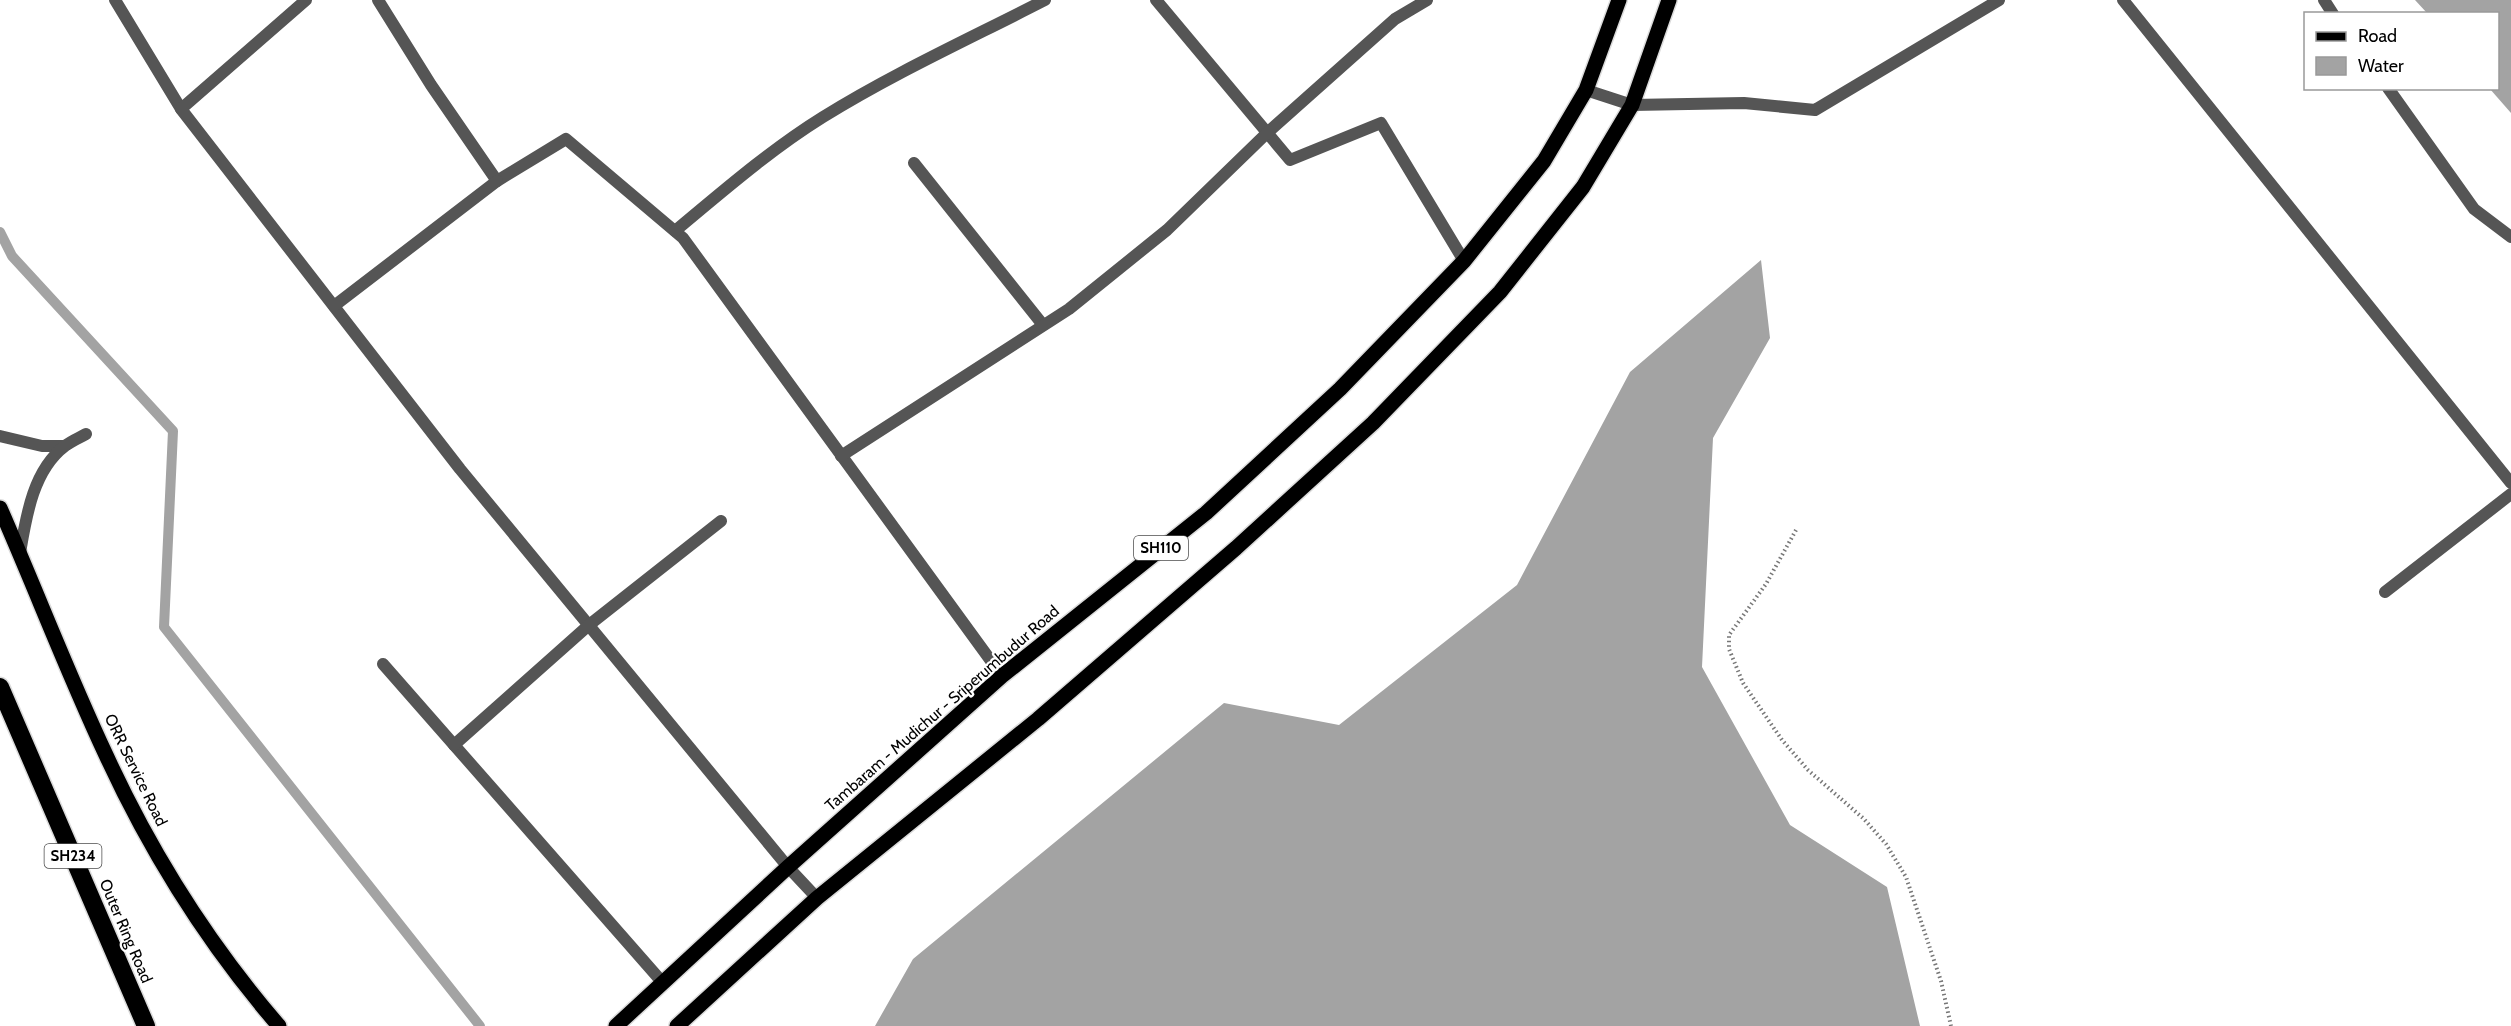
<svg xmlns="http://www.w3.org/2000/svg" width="2511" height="1026" font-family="Cabin,sans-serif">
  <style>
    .water { fill: #a3a3a3 }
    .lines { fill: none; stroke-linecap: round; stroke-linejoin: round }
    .stream { stroke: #a3a3a3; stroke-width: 10 }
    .primary-casing { stroke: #dbdbdb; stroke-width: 18 }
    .highway-casing { stroke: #dbdbdb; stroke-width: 21 }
    .path { stroke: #777; stroke-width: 4; stroke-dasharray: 1.5 3; stroke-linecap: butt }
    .lane { stroke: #555; stroke-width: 12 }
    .street { stroke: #555; stroke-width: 12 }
    .primary { stroke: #000; stroke-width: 15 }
    .highway { stroke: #000; stroke-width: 18 }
    .labels { text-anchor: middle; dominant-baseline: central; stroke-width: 4.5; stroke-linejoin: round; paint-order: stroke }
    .shield { fill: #fff; stroke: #4c4c4c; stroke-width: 1.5 }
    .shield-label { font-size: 15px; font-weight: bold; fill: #000 }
    .street-label { font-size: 16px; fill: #000; stroke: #fff }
  </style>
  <rect width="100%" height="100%" fill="#fff"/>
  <g class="water">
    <path d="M2415,0H2511V113L2490,89L2498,88V14L2427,13Z"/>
    <path d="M1761,260L1770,338L1713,438L1702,667L1790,825L1887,887L1920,1026H875L913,959L1224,703L1339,725L1517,585L1630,372Z"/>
  </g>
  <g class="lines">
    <path class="stream" d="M0,232L12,256L173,431L164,627L480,1026"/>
    <defs>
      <g id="primary">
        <path d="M0,508C36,590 68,674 106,755C151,853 209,945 279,1026"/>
        <path d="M616,1026L788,867L1002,676L1206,513L1340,389L1464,261L1544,161L1586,90L1619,0"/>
        <path d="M677,1026L817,898L1038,719L1236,548L1373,423L1500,292L1583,187L1632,105L1669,0"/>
      </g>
      <path id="highway" d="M0,687L146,1026"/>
    </defs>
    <use href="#primary" class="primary-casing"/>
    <use href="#highway" class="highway-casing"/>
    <path class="path" d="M1796,530L1766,584L1729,635V649L1743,683L1782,740L1808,770L1864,819L1886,844L1906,877L1941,981L1951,1026"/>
    <g class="lane">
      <path d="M0,436L42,446H64"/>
      <path d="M20,553C26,517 33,470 65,446C71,441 79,438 86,434"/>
    </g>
    <g class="street">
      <path d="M115,0L181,109"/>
      <path d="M306,0L181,109L460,469L788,867L817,898"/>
      <path d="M378,0L431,85L497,181L566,139L683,238L1002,676"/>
      <path d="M1156,0L1290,160L1381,123L1464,261"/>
      <path d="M2123,0L2511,483"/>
      <path d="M2324,0L2333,14"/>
      <path d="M2388,88L2474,209L2511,237"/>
      <path d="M1586,90L1632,105L1744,103L1815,110L1999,0"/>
      <path d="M914,163L1043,325"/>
      <path d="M675,231C723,191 770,150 823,117C894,73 971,38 1045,0"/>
      <path d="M334,306L497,181"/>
      <path d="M841,456L1069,309L1167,230L1267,133L1395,19L1427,0"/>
      <path d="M2385,592L2511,494"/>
      <path d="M383,664L663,983"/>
      <path d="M454,745L589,625L721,521"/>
    </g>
    <use href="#primary" class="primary"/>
    <use href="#highway" class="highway"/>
  </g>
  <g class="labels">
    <g class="shield">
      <rect x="1134" y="536" width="54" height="24" rx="4.5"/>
      <rect x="44.5" y="844" width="57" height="24" rx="4.5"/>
    </g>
    <g class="shield-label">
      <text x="1161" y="548">SH110</text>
      <text x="73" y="856">SH234</text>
    </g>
    <g class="street-label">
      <text transform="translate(942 708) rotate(-41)">Tambaram - Mudichur - Sriperumbudur Road</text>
      <text transform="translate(136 770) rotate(64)">ORR Service Road</text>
      <text transform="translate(126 931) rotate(67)">Outer Ring Road</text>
    </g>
  </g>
  <rect x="2304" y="12" width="195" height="78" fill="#ffffff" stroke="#999999" stroke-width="1.5"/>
  <rect x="2316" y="32" width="30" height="9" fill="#000000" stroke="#999999" stroke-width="1.5"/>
  <text x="2358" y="42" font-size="18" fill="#000000">Road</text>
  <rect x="2316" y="57" width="30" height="18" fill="#a3a3a3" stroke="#999999" stroke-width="1.5"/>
  <text x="2358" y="72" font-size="18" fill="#000000">Water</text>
</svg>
